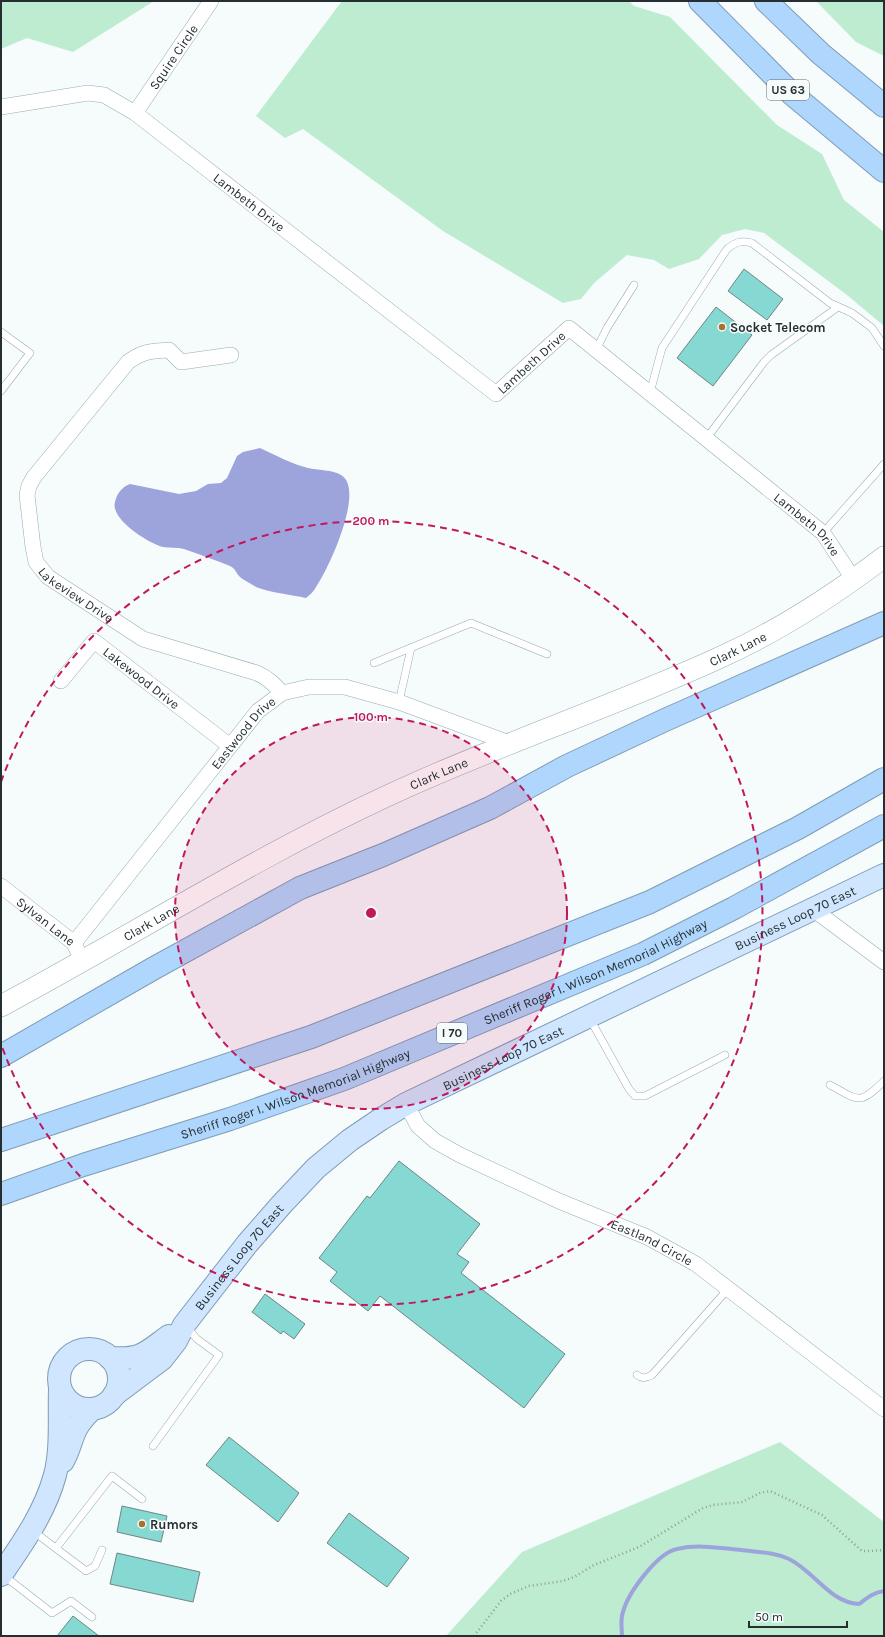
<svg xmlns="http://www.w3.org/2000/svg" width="885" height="1637" font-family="Karla,sans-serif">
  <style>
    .green { fill: #beecd1 }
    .water { fill: #9da4dc }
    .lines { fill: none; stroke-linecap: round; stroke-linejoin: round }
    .stream { stroke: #9da4dc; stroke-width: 4 }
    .building { fill: #86d8d2; stroke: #6e8684 }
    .lane-casing { stroke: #95adb4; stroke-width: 8 }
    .street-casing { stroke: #95adb4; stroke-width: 16 }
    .secondary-casing { stroke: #95adb4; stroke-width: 22 }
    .primary-casing { stroke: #7f9cb6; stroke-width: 24 }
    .highway-casing { stroke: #7f9cb6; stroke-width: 24 }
    .path { stroke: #949c9e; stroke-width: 2.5; stroke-dasharray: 1 3; stroke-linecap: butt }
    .lane { stroke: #fff; stroke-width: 7 }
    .street { stroke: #fff; stroke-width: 15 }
    .secondary { stroke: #fff; stroke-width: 21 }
    .primary { stroke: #cfe6fe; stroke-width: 22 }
    .highway { stroke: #afd6fd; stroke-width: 22 }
    .ring { fill: none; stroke: #c2185b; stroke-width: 2; stroke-dasharray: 7 5 }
    .poi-dot { fill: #a7732c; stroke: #f6fbfc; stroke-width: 1.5 }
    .labels { text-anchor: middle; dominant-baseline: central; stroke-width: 3; stroke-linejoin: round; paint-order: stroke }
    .shield { fill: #f6fbfc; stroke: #646c6f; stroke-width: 1 }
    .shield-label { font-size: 12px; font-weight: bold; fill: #252f32 }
    .street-label { font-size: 13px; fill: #252f32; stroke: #f6fbfc }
    .poi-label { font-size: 13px; font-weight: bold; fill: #252f32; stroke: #f6fbfc; text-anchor: start }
    .centre { fill: #c2185b; stroke: #f6fbfc; stroke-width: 2 }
    .ring-label { font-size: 12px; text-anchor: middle; font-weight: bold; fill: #c2185b; stroke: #f6fbfc; stroke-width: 3; stroke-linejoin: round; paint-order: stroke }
  </style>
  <rect width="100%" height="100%" fill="#f6fbfc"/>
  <g class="green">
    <path d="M1,1H154L73,52L27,38L1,49Z"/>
    <path d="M342,1H629L634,6L670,17L777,125L822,154L844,200L884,232V326L847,295L764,233L745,229L722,235L699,259L669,269L654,260L627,255L594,283L581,299L563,303L443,231L303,129L285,138L256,116Z"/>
    <path d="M816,1H884V56L856,42Z"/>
    <path d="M780,1442L884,1522V1636H446L522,1552Z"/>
  </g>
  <path class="water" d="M260,448C275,455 292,464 308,468C317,470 333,470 341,475C366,489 328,570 316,587C314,591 310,595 306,598C292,595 268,592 256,587C251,584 244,580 240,577C236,573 235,568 230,566C215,560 199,554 184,549C177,547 170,548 163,547C148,543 110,519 115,502C117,493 122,487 130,484L179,494L196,491L208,484L221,483L227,478L237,456L243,452Z"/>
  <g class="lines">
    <path class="stream" d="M622,1636C622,1628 620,1620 623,1612C628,1593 657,1553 677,1549C698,1544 720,1548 741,1550C757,1552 774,1552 789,1559C814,1571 830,1603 859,1604C867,1598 874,1592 884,1591"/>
  </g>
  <g class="building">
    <path d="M744,269L783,299L767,320L728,291Z"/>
    <path d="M716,307L752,335L713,386L677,358Z"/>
    <path d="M399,1161L480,1224L457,1254L469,1262L461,1273L565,1354L524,1408L380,1296L368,1311L330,1281L337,1272L319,1258L367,1196L370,1198Z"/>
    <path d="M265,1294L305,1324L294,1339L283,1331L281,1334L252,1312Z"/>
    <path d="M229,1437L299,1493L278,1522L206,1465Z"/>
    <path d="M122,1506L167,1516L161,1542L117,1532Z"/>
    <path d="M349,1513L409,1558L387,1587L327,1543Z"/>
    <path d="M117,1553L200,1572L193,1602L110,1584Z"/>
    <path d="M73,1616L99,1636H57Z"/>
  </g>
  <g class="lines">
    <defs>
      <g id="lane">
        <path d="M1,332L30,353L1,391"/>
        <path d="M596,350L607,328L634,285"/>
        <path d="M650,393L662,348L727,249C736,242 741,240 752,243L830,303L852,313L872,328L884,346"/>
        <path d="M706,439L764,362L771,355L838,307"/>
        <path d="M823,533L884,464"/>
        <path d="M374,663L471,623L547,654"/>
        <path d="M399,702L411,648"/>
        <path d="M590,1019L629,1089L635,1096H645L725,1055"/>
        <path d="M830,1085C858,1100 859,1106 884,1081"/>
        <path d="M637,1375C642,1379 646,1378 652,1375L728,1289"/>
        <path d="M153,1446L219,1355L197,1339L186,1326"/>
        <path d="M33,1531L86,1571L95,1566L102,1550"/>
        <path d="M56,1548L112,1476L142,1499"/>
        <path d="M3,1575L52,1613L71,1601L92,1617"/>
      </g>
      <g id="street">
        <path id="s1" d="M1,107L88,93L104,95L135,113L496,394L569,328L823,533L854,580"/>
        <path id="s2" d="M135,113L211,1"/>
        <path id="s3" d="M231,355L181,362L169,350C151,351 143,351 128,362L34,477L29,486L27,495L33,547L36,562L48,577L143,639L257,673C268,678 274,684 282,693"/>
        <path id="s4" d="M61,681L94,641L230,746"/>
        <path id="s5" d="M1,886L74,943L78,952"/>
        <path d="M814,910L884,962"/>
        <path id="s6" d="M74,943L258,711L282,693L309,687H345L399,702L509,743"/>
        <path id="s7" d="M406,1104L418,1126L435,1141L460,1155L559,1201L647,1237L696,1264L884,1409"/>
      </g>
      <g id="secondary">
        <path id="s8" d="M1,1006C137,933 268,849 409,786C491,749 576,719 659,684C680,675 702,666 723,656C780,630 834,595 884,557"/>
      </g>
      <g id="primary">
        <circle cx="89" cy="1379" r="30"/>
        <path d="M110,1358C142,1360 144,1354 169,1336"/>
        <path id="s9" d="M114,1395L162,1359L176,1341L184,1325L247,1244L282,1204L316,1168L350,1140L381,1119L406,1104L884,875"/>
        <path d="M63,1461C69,1451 71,1439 76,1429C80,1421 86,1415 92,1409"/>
        <path d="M1,1575C23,1543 45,1512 55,1475C62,1448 59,1417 60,1389"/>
      </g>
      <g id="highway">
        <path d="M700,1L792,94L884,171"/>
        <path d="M766,1L821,54L884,106"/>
        <path d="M1,1056L156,967L300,888L383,855L490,808L567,766L665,720L884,623"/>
        <path d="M1,1140L311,1037L650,902L798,828L884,779"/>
        <path id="s10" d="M1,1194L83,1165L230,1119L344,1079L643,954L734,908L884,826"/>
      </g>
    </defs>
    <use href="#lane" class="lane-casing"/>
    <use href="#street" class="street-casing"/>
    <use href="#secondary" class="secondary-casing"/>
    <use href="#primary" class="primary-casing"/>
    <use href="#highway" class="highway-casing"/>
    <path class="path" d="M474,1636L501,1601L510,1594L529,1586L563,1581L574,1577L594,1565L639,1547L703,1508L713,1505L742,1502L760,1493L770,1491L822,1515L862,1551H870L884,1550"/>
    <use href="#lane" class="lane"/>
    <use href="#street" class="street"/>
    <use href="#secondary" class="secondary"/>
    <use href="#primary" class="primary"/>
    <use href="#highway" class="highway"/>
  </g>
  <circle cx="371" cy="913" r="196" fill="#c2185b" fill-opacity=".12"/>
  <g class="ring">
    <circle cx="371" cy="913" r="196"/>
    <path d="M1 782A392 392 0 1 1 1 1044"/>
  </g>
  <g class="poi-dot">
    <circle cx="722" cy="327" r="4"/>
    <circle cx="142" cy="1524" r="4"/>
  </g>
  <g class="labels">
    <g class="shield">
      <rect x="767" y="80" width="42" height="20" rx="3"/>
      <rect x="437" y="1023" width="30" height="20" rx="3"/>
    </g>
    <g class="shield-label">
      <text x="788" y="90">US 63</text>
      <text x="452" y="1033">I 70</text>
    </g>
    <g class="street-label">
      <text stroke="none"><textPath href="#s2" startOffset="68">Squire Circle</textPath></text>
      <text stroke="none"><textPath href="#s1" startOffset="285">Lambeth Drive</textPath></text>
      <text stroke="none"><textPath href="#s1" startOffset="645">Lambeth Drive</textPath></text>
      <text stroke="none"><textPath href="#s1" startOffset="1005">Lambeth Drive</textPath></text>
      <text stroke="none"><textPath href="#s3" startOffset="399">Lakeview Drive</textPath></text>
      <text stroke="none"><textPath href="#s8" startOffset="820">Clark Lane</textPath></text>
      <text stroke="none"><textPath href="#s4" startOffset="112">Lakewood Drive</textPath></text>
      <text stroke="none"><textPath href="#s6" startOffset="270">Eastwood Drive</textPath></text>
      <text stroke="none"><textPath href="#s8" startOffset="496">Clark Lane</textPath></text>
      <text stroke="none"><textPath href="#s9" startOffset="848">Business Loop 70 East</textPath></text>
      <text stroke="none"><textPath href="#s5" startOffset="57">Sylvan Lane</textPath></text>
      <text stroke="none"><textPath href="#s8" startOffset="172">Clark Lane</textPath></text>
      <text stroke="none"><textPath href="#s10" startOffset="635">Sheriff Roger I. Wilson Memorial Highway</textPath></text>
      <text stroke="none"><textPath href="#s9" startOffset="524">Business Loop 70 East</textPath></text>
      <text stroke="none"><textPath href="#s10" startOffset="311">Sheriff Roger I. Wilson Memorial Highway</textPath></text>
      <text stroke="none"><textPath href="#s7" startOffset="287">Eastland Circle</textPath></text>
      <text stroke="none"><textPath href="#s9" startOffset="188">Business Loop 70 East</textPath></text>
    </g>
    <g class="poi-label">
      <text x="730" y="327">Socket Telecom</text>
      <text x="150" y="1524">Rumors</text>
    </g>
  </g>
  <circle cx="371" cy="913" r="6" class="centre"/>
  <g class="ring-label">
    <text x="371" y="525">200 m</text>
    <text x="371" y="721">100 m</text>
  </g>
  <rect width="885" height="1637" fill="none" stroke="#252f32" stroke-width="4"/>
  <path d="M749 1621v6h98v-6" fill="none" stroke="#252f32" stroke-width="2"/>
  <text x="755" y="1621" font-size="12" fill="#252f32" stroke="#f6fbfc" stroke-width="3" paint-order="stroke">50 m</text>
</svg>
